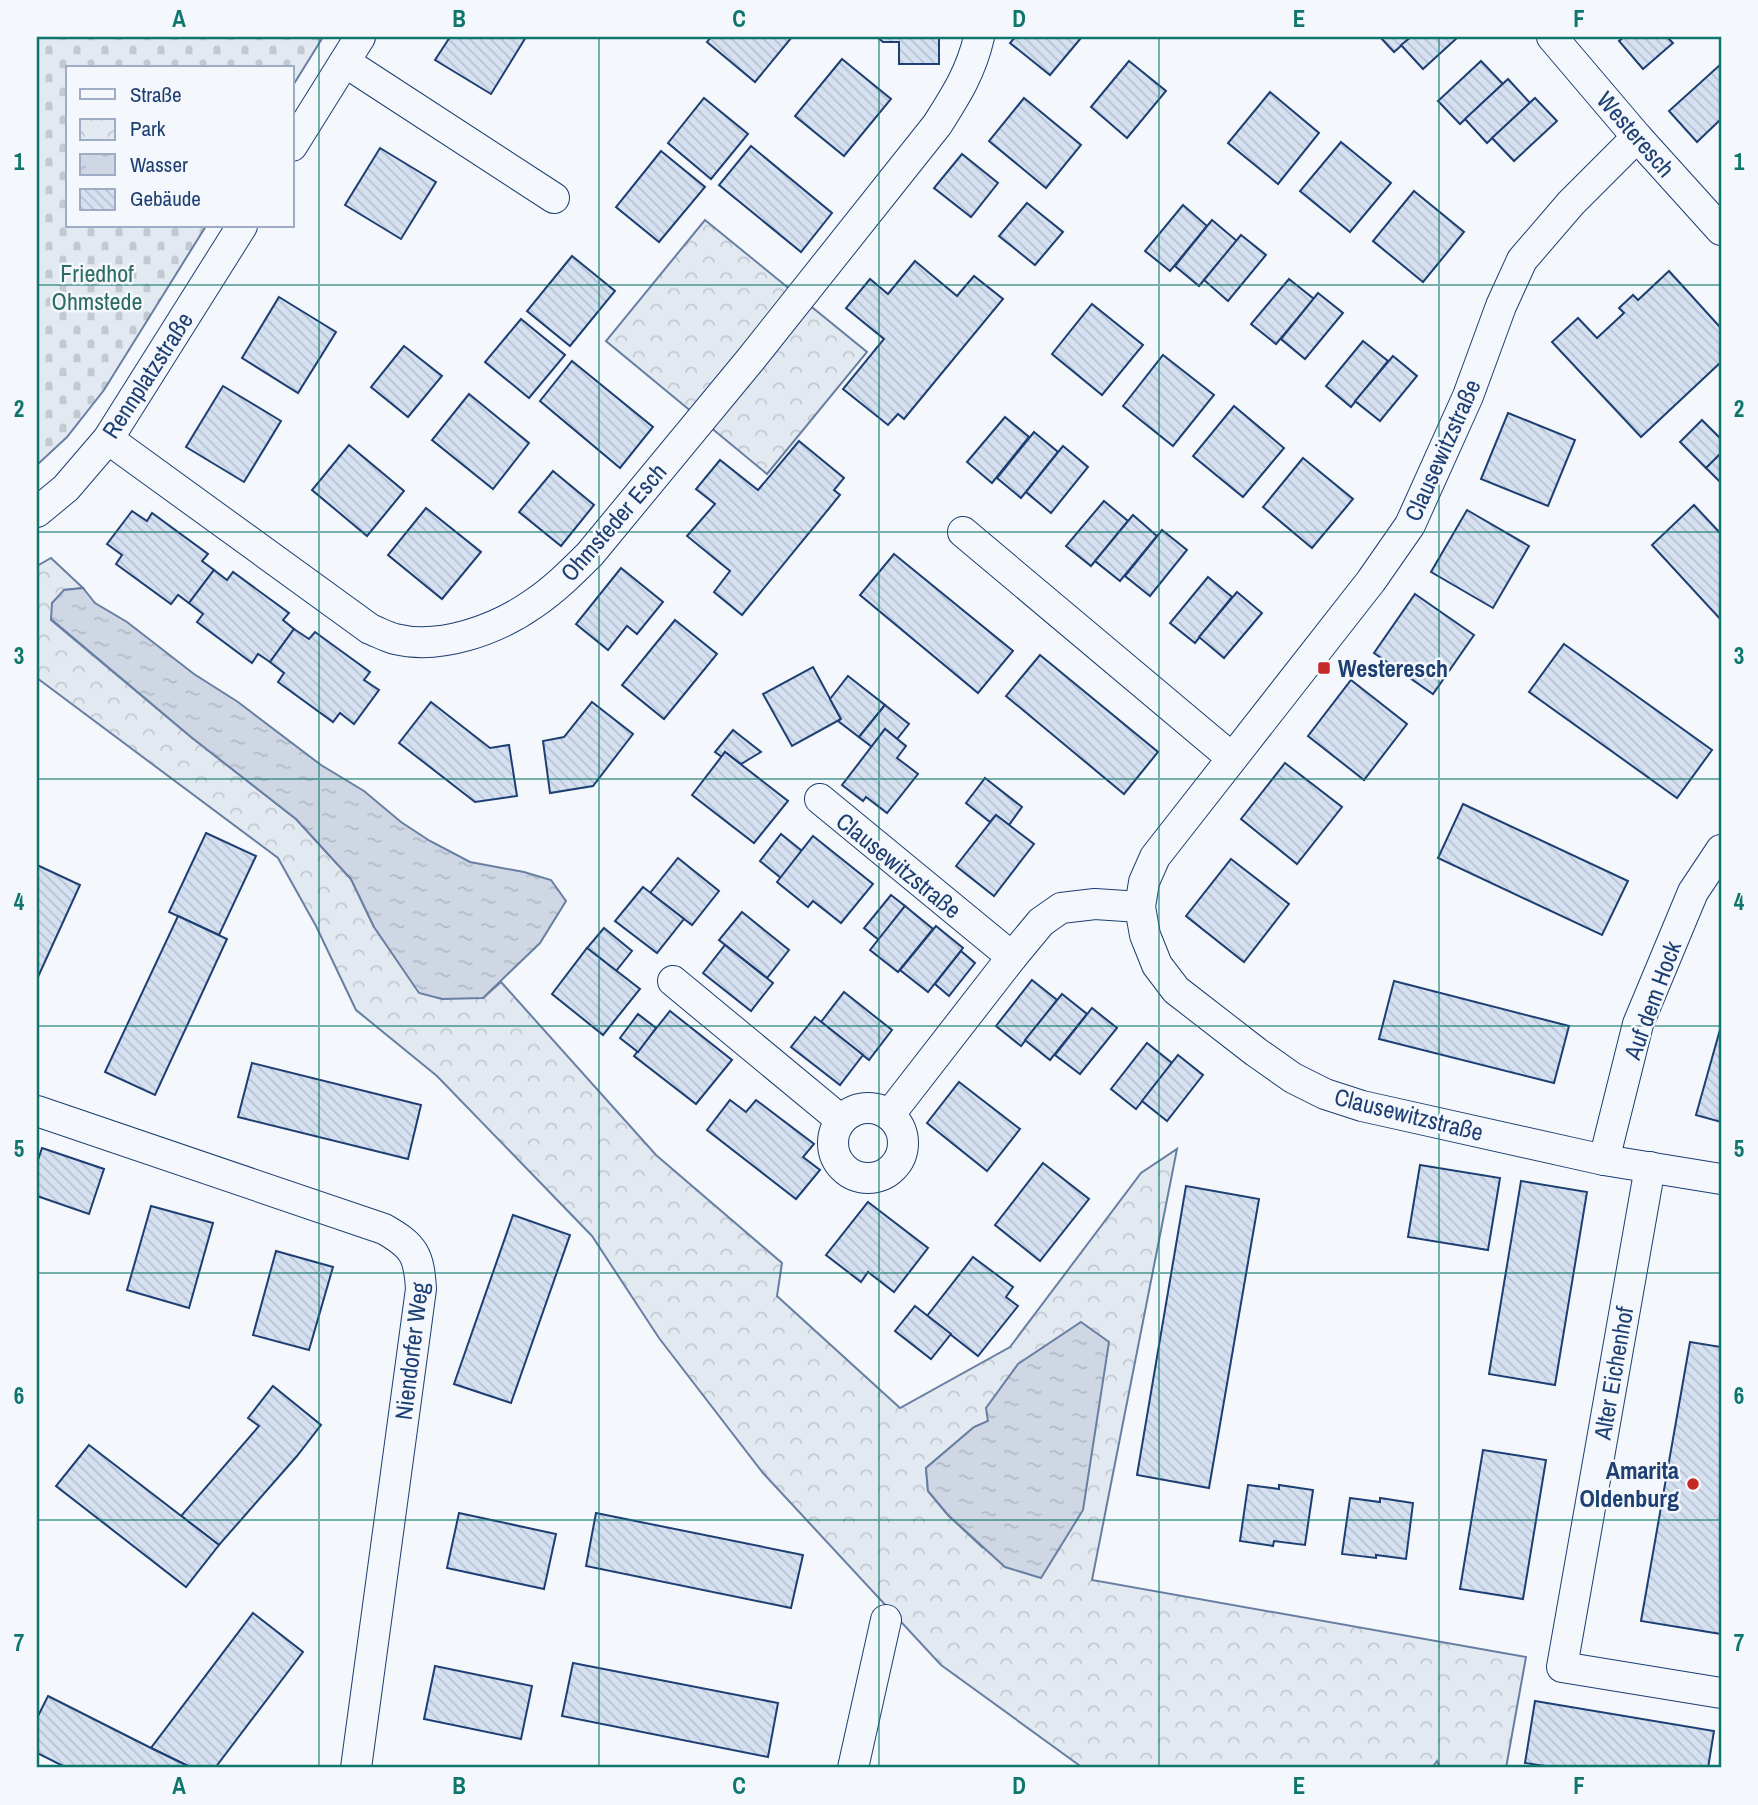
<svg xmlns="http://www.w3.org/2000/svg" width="1758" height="1805" font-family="'Archivo Narrow',sans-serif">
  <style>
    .cemetery { fill: url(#cemetery-stones); stroke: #687fa3; stroke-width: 2 }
    .park { fill: url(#park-crowns); stroke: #687fa3; stroke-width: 2; fill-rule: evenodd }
    .water { fill: url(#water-ripples); stroke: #687fa3; stroke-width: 2 }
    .building { fill: url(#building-back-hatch); stroke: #1d3f73; stroke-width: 2 }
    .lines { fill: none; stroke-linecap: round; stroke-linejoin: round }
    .street-casing { stroke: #1d3f73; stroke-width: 32 }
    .street { stroke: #f4f7fb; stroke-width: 30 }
    .grid { fill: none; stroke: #0f766e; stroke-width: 2; stroke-opacity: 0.55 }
    .poi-dot { fill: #c62828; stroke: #f4f7fb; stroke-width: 2.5 }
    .labels { text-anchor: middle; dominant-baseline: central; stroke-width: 5; stroke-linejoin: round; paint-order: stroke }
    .street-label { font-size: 24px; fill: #1d3f73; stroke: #f4f7fb }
    .park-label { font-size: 24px; fill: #2c6c60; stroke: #f4f7fb }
    .poi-label { font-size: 24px; font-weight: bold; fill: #1d3f73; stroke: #f4f7fb; text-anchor: start }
    .neatline { fill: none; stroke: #0f766e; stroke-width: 2.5 }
    .grid-label { font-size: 23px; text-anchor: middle; font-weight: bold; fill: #0f766e }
  </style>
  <defs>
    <pattern id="cemetery-stones" width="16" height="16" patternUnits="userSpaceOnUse" patternTransform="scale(1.75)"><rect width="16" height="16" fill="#e3e9f0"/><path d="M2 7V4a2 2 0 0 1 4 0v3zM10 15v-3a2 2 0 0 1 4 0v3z" fill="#c2c9d1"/></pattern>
    <pattern id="park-crowns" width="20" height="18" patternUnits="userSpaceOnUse" patternTransform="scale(1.75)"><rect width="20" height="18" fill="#e3e9f0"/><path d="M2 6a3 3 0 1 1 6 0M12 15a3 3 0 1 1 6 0" fill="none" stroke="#c2c9d1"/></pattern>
    <pattern id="water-ripples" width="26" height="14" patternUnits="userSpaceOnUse" patternTransform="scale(1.75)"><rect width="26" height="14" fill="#cfd7e4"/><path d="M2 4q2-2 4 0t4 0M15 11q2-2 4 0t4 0" fill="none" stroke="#b1bac7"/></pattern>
    <pattern id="building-back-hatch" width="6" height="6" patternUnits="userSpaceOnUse" patternTransform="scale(1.75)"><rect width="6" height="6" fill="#d5e0f0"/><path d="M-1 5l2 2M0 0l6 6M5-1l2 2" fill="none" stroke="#b6c1d1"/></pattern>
  </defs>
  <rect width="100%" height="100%" fill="#f4f7fb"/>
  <path class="cemetery" d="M37,37H323L292,87V68H68V226H206L104,390L67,437L37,465Z"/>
  <g class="park">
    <path d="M705,220L867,352L767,474L606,341Z"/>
    <path d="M51,558L83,588L64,590L51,620L191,737L296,819L351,879L374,927L483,998L501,982L656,1155L782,1263L777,1296L900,1408L1010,1347L1141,1173L1177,1149L1092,1580L1526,1657L1506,1768H1440L1437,1761L1432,1768H1083L941,1665L763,1473L659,1338L592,1236L437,1076L356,1010L316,926L278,858L37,678V566ZM989,1421L982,1547L948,1515L928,1491L926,1468L974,1427Z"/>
  </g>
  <g class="water">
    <path d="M83,588L95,603L127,622L194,674L238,702L321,765L364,791L401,822L430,841L470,862L524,872L551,880L566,901L540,943L483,998L442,999L419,993L374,927L351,879L296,819L191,737L51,619L52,603L64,590Z"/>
    <path d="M1081,1322L1109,1342L1083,1510L1041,1578L1005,1567L948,1515L928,1491L926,1468L974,1427L988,1421L986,1408L1018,1364Z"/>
  </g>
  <g class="building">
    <path d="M450,37H526L491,94L435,60Z"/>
    <path d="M711,37H792L755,82L707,42Z"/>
    <path d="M877,37H939V64H899V42H883Z"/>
    <path d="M1015,37H1079L1081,38L1050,75L1010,43Z"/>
    <path d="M1380,37H1411L1394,52Z"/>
    <path d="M1411,37H1458L1423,69L1401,45Z"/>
    <path d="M1624,37H1667L1673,43L1643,69L1619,41Z"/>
    <path d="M842,59L891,99L844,156L795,116Z"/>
    <path d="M1129,61L1166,91L1127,138L1091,107Z"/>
    <path d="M1481,61L1503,84L1460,124L1438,101Z"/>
    <path d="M1721,64V119L1697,142L1669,111Z"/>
    <path d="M1508,79L1530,103L1487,143L1465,119Z"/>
    <path d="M1270,92L1319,133L1278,184L1228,143Z"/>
    <path d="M704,98L748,134L711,179L668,143Z"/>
    <path d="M1024,98L1081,145L1046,188L989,141Z"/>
    <path d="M1535,98L1557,121L1514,161L1492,138Z"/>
    <path d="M1341,142L1391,183L1350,232L1300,191Z"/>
    <path d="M751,146L832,213L801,252L719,185Z"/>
    <path d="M380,148L436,182L401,239L345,205Z"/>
    <path d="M661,151L705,187L659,242L616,207Z"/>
    <path d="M962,154L998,183L971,217L934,188Z"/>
    <path d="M1414,191L1464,232L1423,282L1373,241Z"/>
    <path d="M1027,203L1063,232L1035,265L999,236Z"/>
    <path d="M1183,205L1207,226L1170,271L1145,251Z"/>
    <path d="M1212,220L1237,241L1199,286L1175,266Z"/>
    <path d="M1241,235L1266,255L1228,301L1204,280Z"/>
    <path d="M572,256L615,291L570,346L527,311Z"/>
    <path d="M915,261L957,296L974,276L1003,299L904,419L898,414L888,425L843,389L884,339L846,308L870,279L888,294Z"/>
    <path d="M1669,271L1719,326L1721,324V362L1641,437L1552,342L1578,318L1597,338L1624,313L1619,308L1633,295L1638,300Z"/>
    <path d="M1289,279L1314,299L1276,344L1251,324Z"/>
    <path d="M1318,293L1343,313L1305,359L1281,339Z"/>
    <path d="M279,297L336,332L298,393L242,358Z"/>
    <path d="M1092,304L1143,345L1102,395L1052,354Z"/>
    <path d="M521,319L565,355L529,398L485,362Z"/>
    <path d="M1363,341L1388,361L1351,407L1326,386Z"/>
    <path d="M404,346L442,376L408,417L371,387Z"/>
    <path d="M1163,355L1214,395L1173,446L1123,406Z"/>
    <path d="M1393,356L1417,376L1380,421L1355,401Z"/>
    <path d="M572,361L653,427L620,468L540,401Z"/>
    <path d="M223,386L281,421L244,482L186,447Z"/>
    <path d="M469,394L529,443L493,489L432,440Z"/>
    <path d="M1234,406L1284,448L1243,497L1193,456Z"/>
    <path d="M1508,413L1575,440L1548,506L1481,479Z"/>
    <path d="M1005,417L1029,437L992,483L967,462Z"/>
    <path d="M1702,420L1721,439V454L1706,468L1680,442Z"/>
    <path d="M1034,432L1058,452L1021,498L997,478Z"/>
    <path d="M799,441L844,478L834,490L840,495L742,615L714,592L730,571L687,536L715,504L696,489L720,460L758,490Z"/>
    <path d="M349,445L404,491L367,536L312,490Z"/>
    <path d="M1063,446L1088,467L1051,513L1026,492Z"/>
    <path d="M1719,455L1721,457V478L1719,481L1706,468Z"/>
    <path d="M1303,458L1353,499L1312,548L1263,507Z"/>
    <path d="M553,471L594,505L561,546L519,512Z"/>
    <path d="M1104,501L1128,521L1091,566L1066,546Z"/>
    <path d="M1694,505L1721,534V620L1652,545Z"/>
    <path d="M426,508L481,552L442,599L388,555Z"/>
    <path d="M1467,510L1529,546L1493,608L1431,572Z"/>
    <path d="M132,511L147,521L152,513L208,554L202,561L214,570L189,603L178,595L171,604L116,564L122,555L107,544Z"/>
    <path d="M1133,515L1157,536L1120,581L1095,561Z"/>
    <path d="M1162,530L1187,550L1150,596L1125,576Z"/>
    <path d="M894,554L1013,651L978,693L860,595Z"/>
    <path d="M621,568L663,602L637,634L627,626L608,650L576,624Z"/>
    <path d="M214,570L227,580L233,572L289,613L283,620L294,629L270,662L258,654L252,663L197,622L203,614L189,603Z"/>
    <path d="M1208,577L1232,597L1195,643L1170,623Z"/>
    <path d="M1237,592L1262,613L1224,658L1199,637Z"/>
    <path d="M1415,594L1474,635L1433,694L1374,653Z"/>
    <path d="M675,620L717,654L664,719L622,685Z"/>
    <path d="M294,629L309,639L315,632L370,672L364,680L379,690L354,724L340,713L333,722L278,682L284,673L270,662Z"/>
    <path d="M1564,644L1712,750L1677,798L1529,692Z"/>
    <path d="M1040,655L1158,752L1124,794L1006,696Z"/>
    <path d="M813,667L841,719L792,746L763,694Z"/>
    <path d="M848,676L885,705L859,737L838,721L841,719L830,699Z"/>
    <path d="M1351,680L1407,724L1364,780L1308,736Z"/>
    <path d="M431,702L490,748L509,745L517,796L475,802L399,743Z"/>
    <path d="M592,702L633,734L593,786L550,793L543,741L564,737Z"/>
    <path d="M885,705L909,724L897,739L885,729L872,747L859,737Z"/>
    <path d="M885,729L906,746L897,758L918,774L887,813L866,797L863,801L842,785Z"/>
    <path d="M733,730L761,752L741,764L725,752L722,757L715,752Z"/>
    <path d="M725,752L788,801L754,843L692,795Z"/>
    <path d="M1285,763L1342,807L1297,864L1241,819Z"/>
    <path d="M985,778L1022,807L1009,825L996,815L990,822L966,803Z"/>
    <path d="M1463,804L1628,881L1602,935L1438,858Z"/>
    <path d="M996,815L1034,844L994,896L956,866Z"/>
    <path d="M206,833L256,856L219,935L169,912Z"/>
    <path d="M781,834L802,851L781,878L760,861Z"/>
    <path d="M813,836L873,884L841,923L813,901L808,907L777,882Z"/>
    <path d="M678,858L719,891L692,925L650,893Z"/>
    <path d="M1231,859L1289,904L1244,962L1186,916Z"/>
    <path d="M37,865L80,885L37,979Z"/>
    <path d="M643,887L684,919L657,953L615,921Z"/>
    <path d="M891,895L905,906L879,940L864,928Z"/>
    <path d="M905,906L933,929L898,972L870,950Z"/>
    <path d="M742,912L789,950L767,978L719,940Z"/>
    <path d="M178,916L227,939L155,1095L105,1072Z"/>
    <path d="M936,926L963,948L928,992L900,970Z"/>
    <path d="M604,928L632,951L616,971L587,948Z"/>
    <path d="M725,945L773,983L751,1011L703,973Z"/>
    <path d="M587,948L640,989L603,1035L552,994Z"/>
    <path d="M961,951L975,963L949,996L935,984Z"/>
    <path d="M1032,980L1057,1000L1021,1046L996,1026Z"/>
    <path d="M1394,981L1569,1026L1554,1083L1379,1039Z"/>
    <path d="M844,992L892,1030L869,1060L821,1022Z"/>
    <path d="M1062,994L1087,1014L1050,1060L1025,1040Z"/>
    <path d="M1092,1008L1117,1028L1080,1074L1055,1055Z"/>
    <path d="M670,1011L732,1060L696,1104L634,1056Z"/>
    <path d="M638,1014L656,1028L638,1052L620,1038Z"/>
    <path d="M815,1017L863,1055L840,1085L791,1047Z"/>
    <path d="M1721,1026V1122L1696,1115Z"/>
    <path d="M1147,1043L1172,1063L1136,1109L1111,1089Z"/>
    <path d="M1178,1055L1203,1075L1167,1121L1142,1101Z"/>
    <path d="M252,1063L421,1105L408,1159L238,1117Z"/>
    <path d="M959,1082L1020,1129L987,1171L927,1123Z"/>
    <path d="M730,1100L746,1112L756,1100L814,1144L803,1157L820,1170L796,1199L707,1130Z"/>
    <path d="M42,1148L104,1169L89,1214L37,1196V1163Z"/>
    <path d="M1043,1163L1089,1199L1040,1261L995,1225Z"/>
    <path d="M1420,1165L1500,1178L1488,1250L1408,1237Z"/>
    <path d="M1521,1181L1587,1192L1555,1385L1489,1374Z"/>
    <path d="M1186,1186L1259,1199L1209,1488L1137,1475Z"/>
    <path d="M868,1202L928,1248L894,1292L868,1272L861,1282L826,1255Z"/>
    <path d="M151,1206L213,1223L189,1308L127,1290Z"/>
    <path d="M513,1215L570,1235L511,1403L454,1384Z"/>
    <path d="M276,1251L333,1267L309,1350L253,1335Z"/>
    <path d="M973,1257L1013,1287L1006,1297L1018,1306L978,1356L927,1316Z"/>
    <path d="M915,1306L951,1334L931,1359L895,1331Z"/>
    <path d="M1690,1342L1721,1347V1634L1641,1621Z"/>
    <path d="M273,1386L321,1425L297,1456L219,1545L181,1516L259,1426L248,1418Z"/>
    <path d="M89,1445L219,1545L186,1587L56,1486Z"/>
    <path d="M1483,1450L1546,1460L1523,1599L1460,1589Z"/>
    <path d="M1248,1485L1279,1489V1485L1313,1490L1305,1545L1274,1541L1273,1546L1240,1541Z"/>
    <path d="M1350,1498L1380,1502V1498L1413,1503L1406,1559L1376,1555V1558L1342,1554Z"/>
    <path d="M459,1513L556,1534L544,1589L447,1568Z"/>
    <path d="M596,1513L803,1555L791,1608L586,1566Z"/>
    <path d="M253,1613L303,1652L215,1768H192L151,1748Z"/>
    <path d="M573,1663L778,1703L768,1757L562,1716Z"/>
    <path d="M435,1666L532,1686L521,1739L424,1719Z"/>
    <path d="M48,1696L151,1748L192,1768H67L37,1753V1718Z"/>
    <path d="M1535,1701L1714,1731L1708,1768H1558L1525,1763Z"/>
  </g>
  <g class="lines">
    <defs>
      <g id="street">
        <path d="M1552,37L1637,137L1721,230"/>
        <path d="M345,62L554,198"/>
        <path d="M1637,137L1571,203L1522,260L1501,306L1468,396L1410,525L1371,581L1155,857L1144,882L1140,907L1145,935L1157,965L1176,990L1256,1052L1293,1078L1325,1094L1362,1106L1604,1160L1721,1179"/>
        <path d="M292,146L360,37"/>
        <path d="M108,439L370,629C378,632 387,637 395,639C440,650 496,630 533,604C554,590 572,572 590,554L751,359L937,125C956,95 971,72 979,37"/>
        <path d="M37,512L66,488L108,439L242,226"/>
        <path d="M963,532L1232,758"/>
        <path d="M820,799L1012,957"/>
        <path d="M673,981L841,1120"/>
        <circle cx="868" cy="1143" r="35"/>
        <path d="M37,1111L384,1229C414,1246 419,1255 421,1289L356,1768"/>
        <path d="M890,1114L1012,957L1041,922L1061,908L1095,904L1140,907"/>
        <path d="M1604,1160L1638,1024L1693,892L1721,850"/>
        <path d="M1650,1167L1562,1667L1721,1693"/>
        <path d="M853,1768L886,1620"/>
      </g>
    </defs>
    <use href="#street" class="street-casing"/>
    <use href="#street" class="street"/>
  </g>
  <path class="grid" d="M319,37V1768M599,37V1768M879,37V1768M1159,37V1768M1439,37V1768M37,285H1721M37,532H1721M37,779H1721M37,1026H1721M37,1273H1721M37,1520H1721"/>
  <g class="poi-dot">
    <rect x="1317" y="661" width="14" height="14" rx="3.5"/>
    <circle cx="1693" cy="1484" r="7"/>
  </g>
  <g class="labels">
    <g class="street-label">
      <text transform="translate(1636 134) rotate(49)">Westeresch</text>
      <text transform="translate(147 375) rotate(-57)">Rennplatzstraße</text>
      <text transform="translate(1442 450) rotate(-66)">Clausewitzstraße</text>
      <text transform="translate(613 522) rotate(-49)">Ohmsteder Esch</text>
      <text transform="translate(899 865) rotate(39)">Clausewitzstraße</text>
      <text transform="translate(1652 1000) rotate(-70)">Auf dem Hock</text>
      <text transform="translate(1409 1114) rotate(14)">Clausewitzstraße</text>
      <text transform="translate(411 1351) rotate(-83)">Niendorfer Weg</text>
      <text transform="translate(1613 1373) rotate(-80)">Alter Eichenhof</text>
    </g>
    <g class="park-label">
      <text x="97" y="273">Friedhof<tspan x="97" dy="28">Ohmstede</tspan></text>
    </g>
    <g class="poi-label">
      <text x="1338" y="668">Westeresch</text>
      <text x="1679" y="1470" text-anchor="end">Amarita<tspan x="1679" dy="28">Oldenburg</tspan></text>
    </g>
  </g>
  <rect width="1758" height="1805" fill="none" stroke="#f4f7fb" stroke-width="77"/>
  <rect x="66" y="66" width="228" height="161" fill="#f4f7fb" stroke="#9eadc5" stroke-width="2"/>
  <rect x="80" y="89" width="35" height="10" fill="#f4f7fb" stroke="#9eadc5" stroke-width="2"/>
  <text x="130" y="102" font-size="21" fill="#1d3f73">Straße</text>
  <rect x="80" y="119" width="35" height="21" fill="url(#park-crowns)" stroke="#9eadc5" stroke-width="2"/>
  <text x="130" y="136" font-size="21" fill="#1d3f73">Park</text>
  <rect x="80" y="154" width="35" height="21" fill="url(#water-ripples)" stroke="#9eadc5" stroke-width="2"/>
  <text x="130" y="172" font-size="21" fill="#1d3f73">Wasser</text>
  <rect x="80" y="189" width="35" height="21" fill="url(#building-back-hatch)" stroke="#9eadc5" stroke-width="2"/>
  <text x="130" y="206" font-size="21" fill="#1d3f73">Gebäude</text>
  <rect x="38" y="38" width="1682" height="1728" class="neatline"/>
  <g class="grid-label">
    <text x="179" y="27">A</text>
    <text x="459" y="27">B</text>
    <text x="739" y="27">C</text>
    <text x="1019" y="27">D</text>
    <text x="1299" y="27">E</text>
    <text x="1579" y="27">F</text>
    <text x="19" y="170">1</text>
    <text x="1739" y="170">1</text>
    <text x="19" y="417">2</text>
    <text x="1739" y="417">2</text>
    <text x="19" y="664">3</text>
    <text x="1739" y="664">3</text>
    <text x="19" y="910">4</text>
    <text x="1739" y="910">4</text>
    <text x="19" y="1157">5</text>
    <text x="1739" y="1157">5</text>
    <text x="19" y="1404">6</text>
    <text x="1739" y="1404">6</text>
    <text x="19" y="1651">7</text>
    <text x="1739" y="1651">7</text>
    <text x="179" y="1794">A</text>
    <text x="459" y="1794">B</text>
    <text x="739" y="1794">C</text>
    <text x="1019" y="1794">D</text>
    <text x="1299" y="1794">E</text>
    <text x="1579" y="1794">F</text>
  </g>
</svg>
